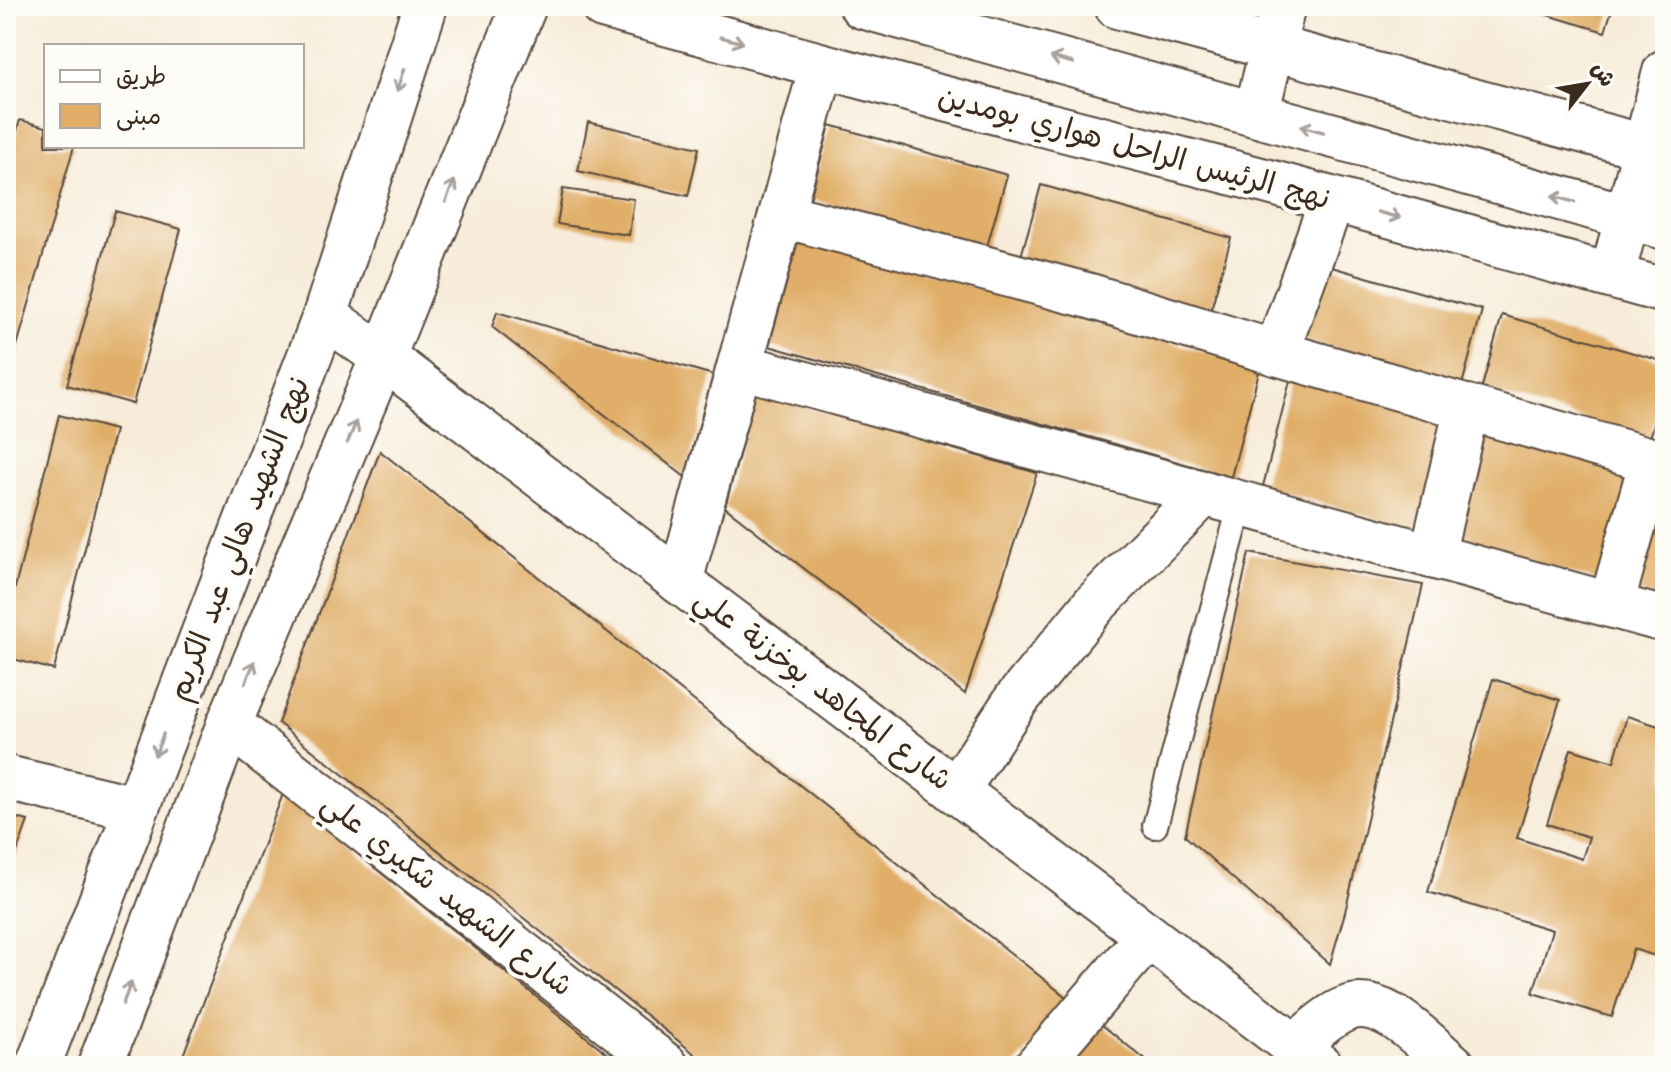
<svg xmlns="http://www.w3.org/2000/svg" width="1671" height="1072" font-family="'Architects Daughter','Playpen Sans Arabic',sans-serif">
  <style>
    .building { fill: #e0ae68 }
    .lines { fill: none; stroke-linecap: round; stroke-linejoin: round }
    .lane-casing { stroke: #57473a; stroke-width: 28 }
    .street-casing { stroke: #57473a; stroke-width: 48 }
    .secondary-casing { stroke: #57473a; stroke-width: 48 }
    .primary-casing { stroke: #57473a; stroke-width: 48 }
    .lane { stroke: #fff; stroke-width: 24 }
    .street { stroke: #fff; stroke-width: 44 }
    .secondary { stroke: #fff; stroke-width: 44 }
    .primary { stroke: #fff; stroke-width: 44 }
    .oneway { stroke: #a79f9a }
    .labels { text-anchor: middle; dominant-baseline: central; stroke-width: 8; stroke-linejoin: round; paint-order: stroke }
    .street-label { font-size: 30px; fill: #3b2a1e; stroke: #fdfcf7 }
  </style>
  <rect width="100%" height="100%" fill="#fdfcf7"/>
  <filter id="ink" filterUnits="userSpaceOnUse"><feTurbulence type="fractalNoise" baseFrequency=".0125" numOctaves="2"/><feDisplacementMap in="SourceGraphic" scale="16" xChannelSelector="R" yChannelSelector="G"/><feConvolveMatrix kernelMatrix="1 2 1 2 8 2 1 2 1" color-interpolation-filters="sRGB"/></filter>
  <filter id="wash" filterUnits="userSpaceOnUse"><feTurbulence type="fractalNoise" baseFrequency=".006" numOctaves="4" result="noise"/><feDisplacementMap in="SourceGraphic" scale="32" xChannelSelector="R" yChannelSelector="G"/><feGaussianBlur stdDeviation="1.8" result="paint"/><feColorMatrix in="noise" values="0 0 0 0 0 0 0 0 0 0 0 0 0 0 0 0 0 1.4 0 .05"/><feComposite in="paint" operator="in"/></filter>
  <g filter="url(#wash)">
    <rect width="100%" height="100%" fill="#f7ecd9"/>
    <g id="blocks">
      <g class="building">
        <path d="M1517,6H1613L1605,32Z"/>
        <path d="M20,120L46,127V146H74L7,381L6,169Z"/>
        <path d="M588,122L699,148L688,196L578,171Z"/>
        <path d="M830,125L1007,175L986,250L810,199Z"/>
        <path d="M1041,185L1231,238L1210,313L1020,260Z"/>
        <path d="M563,189L634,199L629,235L557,224Z"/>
        <path d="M115,211L181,229L133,404L67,385Z"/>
        <path d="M799,237L1260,368L1231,477L769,346Z"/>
        <path d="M1321,264L1482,310L1462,385L1301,339Z"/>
        <path d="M497,312L713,375L685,477L492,327Z"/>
        <path d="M1502,315L1665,362V386L1650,438L1481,390Z"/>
        <path d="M1291,377L1452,423L1423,532L1263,486Z"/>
        <path d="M756,392L1037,473L965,694L725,507Z"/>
        <path d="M59,415L115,430L54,670L6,657V623Z"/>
        <path d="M1478,430L1632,474L1601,582L1449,538Z"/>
        <path d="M380,451L1071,1001L1014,1066H710L278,723Z"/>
        <path d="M1665,489V600L1635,591Z"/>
        <path d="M1249,553L1423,585L1345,912L1330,964L1185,836Z"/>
        <path d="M1493,679L1560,700L1517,838L1582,859L1589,837L1547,824L1571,749L1614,762L1627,716L1665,728V959L1633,949L1612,1017L1533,993L1552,930L1428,892Z"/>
        <path d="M283,794L385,876L623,1066H179Z"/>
        <path d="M6,815L28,821L6,882Z"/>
        <path d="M1102,1025L1153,1066H1067Z"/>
      </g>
    </g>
  </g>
  <g filter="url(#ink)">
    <use href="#blocks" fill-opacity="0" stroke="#57473a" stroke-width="2"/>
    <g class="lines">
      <defs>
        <path id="lane" d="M1155,826L1241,503"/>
        <g id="street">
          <path d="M1117,6L1645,147"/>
          <path d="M1256,114L1283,6"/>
          <path d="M782,215L1090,296L1276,353L1665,464"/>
          <path d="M1612,276L1665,72"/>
          <path d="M1276,353L1332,200"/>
          <path d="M740,366L1665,620"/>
          <path d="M1432,556L1467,407"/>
          <path d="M680,582L822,66"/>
          <path d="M1611,605L1652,460"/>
          <path d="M229,724L666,1066"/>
          <path d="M6,778L135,808"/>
          <path d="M956,791L1016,700L1094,605L1204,493"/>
          <path d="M1295,1046C1311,1034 1327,1016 1346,1009C1383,993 1426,1044 1453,1066"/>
          <path d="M1037,1066L1148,936"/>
        </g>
        <g id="secondary">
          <path d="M325,316L383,357L1320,1066"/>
          <path d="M38,1066L325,316L425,6"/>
          <path d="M100,1066L229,724L383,357L524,6"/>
        </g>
        <g id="primary">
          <path d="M603,6L934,96L1269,182L1665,291"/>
          <path d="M862,6L1665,227"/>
        </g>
      </defs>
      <use href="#lane" class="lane-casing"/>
      <use href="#street" class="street-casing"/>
      <use href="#secondary" class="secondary-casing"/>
      <use href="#primary" class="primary-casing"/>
      <use href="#lane" class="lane"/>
      <use href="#street" class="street"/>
      <use href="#secondary" class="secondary"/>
      <use href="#primary" class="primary"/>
    </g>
    <defs><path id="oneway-shaft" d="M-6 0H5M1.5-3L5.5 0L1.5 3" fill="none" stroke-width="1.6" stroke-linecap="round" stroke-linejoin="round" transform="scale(2)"/></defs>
    <g class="oneway">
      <use href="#oneway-shaft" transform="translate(732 40) rotate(15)"/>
      <use href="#oneway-shaft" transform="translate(1062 60) rotate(-165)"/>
      <use href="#oneway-shaft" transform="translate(401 80) rotate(108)"/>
      <use href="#oneway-shaft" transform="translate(1312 129) rotate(-165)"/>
      <use href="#oneway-shaft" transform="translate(450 191) rotate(-68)"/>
      <use href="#oneway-shaft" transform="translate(1563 199) rotate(-165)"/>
      <use href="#oneway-shaft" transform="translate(1389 215) rotate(15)"/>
      <use href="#oneway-shaft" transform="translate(352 432) rotate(-67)"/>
      <use href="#oneway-shaft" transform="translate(250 672) rotate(-67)"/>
      <use href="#oneway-shaft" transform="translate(159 745) rotate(111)"/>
      <use href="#oneway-shaft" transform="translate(127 993) rotate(-69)"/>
    </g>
  </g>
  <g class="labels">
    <g class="street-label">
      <text transform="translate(1134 148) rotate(15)">نهج الرئيس الراحل هواري بومدين</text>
      <text transform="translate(239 539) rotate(-69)">نهج الشهيد هالي عبد الكريم</text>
      <text transform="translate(823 690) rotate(37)">شارع المجاهد بوخزنة علي</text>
      <text transform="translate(447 895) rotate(38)">شارع الشهيد شكيري علي</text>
    </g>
  </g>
  <rect width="1671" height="1072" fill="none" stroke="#fdfcf7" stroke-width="32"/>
  <rect x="44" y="44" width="260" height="104" fill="#fdfcf7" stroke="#afa8a0" stroke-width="2"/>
  <rect x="60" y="70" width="40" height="12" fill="#ffffff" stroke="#afa8a0" stroke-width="2"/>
  <text x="116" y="84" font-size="24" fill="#3b2a1e">طريق</text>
  <rect x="60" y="104" width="40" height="24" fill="#e0ae68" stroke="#afa8a0" stroke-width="2"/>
  <text x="116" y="124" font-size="24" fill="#3b2a1e">مبنى</text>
  <g transform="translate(1587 84) rotate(59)" stroke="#fdfcf7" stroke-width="6" paint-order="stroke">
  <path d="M0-6L14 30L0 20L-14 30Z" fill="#3b2a1e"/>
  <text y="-12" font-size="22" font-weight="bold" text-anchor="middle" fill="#3b2a1e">ش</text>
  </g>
</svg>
